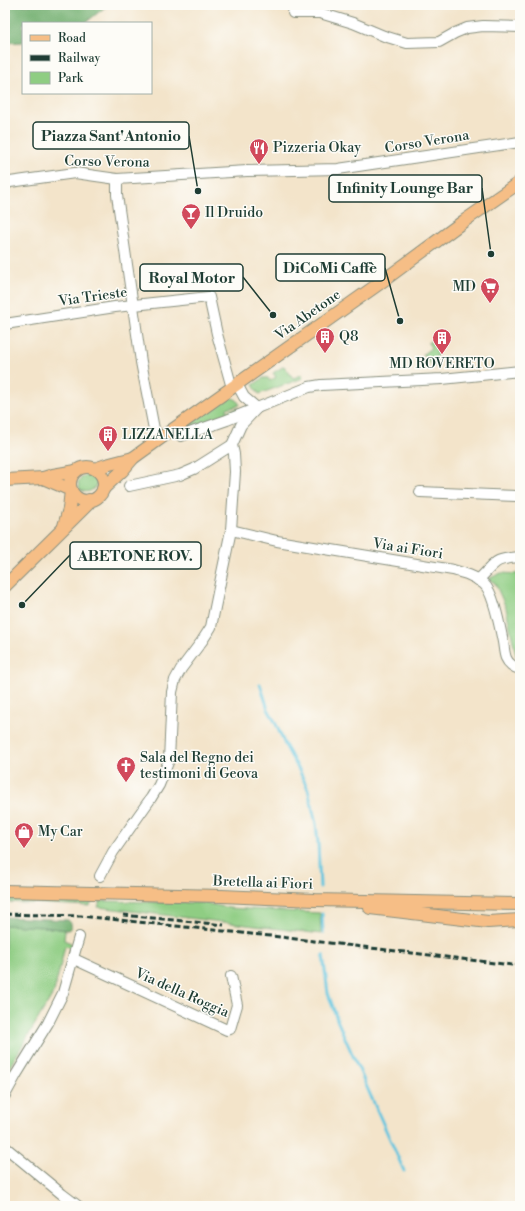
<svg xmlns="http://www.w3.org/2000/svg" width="525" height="1211" font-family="'Libre Bodoni',serif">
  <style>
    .green { fill: #8fcd83; stroke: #57855c }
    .forest { fill: #73b071; stroke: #497652 }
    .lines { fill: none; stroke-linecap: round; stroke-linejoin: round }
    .stream { stroke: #61c5df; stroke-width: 3 }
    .minor-casing { stroke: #89907f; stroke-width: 12 }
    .major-casing { stroke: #89907f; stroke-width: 14 }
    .minor { stroke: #fff; stroke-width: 10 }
    .major { stroke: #f6be86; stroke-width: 12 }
    .rail { stroke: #1f3d34; stroke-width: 3; stroke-dasharray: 6 3; stroke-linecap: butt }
    .labels { text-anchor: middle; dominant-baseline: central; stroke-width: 3; stroke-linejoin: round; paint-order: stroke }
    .street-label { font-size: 14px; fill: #1f3d34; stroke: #fdfcf7 }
    .poi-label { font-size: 14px; fill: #1f3d34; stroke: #fdfcf7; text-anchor: start }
    .leader { fill: none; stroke: #1f3d34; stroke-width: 1.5 }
    .callout-dot { fill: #1f3d34; stroke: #fdfcf7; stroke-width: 1.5 }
    .callout { fill: #fdfcf7; stroke: #1f3d34; stroke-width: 1.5 }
    .callout-label { font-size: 15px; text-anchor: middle; font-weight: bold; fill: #1f3d34 }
  </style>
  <rect width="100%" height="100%" fill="#fdfcf7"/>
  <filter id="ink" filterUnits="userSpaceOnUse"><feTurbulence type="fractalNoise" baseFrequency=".025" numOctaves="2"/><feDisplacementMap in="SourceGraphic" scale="8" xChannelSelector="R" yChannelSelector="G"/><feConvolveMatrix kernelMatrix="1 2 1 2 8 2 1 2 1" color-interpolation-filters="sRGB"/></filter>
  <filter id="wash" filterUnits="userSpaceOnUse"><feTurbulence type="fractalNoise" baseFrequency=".012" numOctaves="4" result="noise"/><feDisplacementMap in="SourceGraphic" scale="16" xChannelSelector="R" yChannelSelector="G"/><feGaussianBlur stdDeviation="0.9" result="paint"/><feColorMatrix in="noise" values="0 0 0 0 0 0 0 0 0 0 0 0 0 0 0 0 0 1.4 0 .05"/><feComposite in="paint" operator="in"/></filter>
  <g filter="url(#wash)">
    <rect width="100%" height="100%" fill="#f3e4ca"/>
    <g class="green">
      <path d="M435,337L436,339L438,366H432L423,354L431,348L428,343Z"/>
      <path d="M284,366L293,378L302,375L303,378L259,394L253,385L263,378H268L270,381L276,377L273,373Z"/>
      <path d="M233,398L237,400L240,405L227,408V411L239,408L236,414L199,427L188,425L226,399Z"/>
      <path d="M87,475C106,474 95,498 80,490L78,483L82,477Z"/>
      <path d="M501,573L520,574V657L516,656L506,608L495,583L488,579Z"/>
      <path d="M5,899H7L92,901L90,906L5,902Z"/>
      <path d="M100,901L205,903L229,908L320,913L321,934L98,907Z"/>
      <path d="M5,925L44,927L65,930L64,940L71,943L72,945V948L65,946L54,992L9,1068L5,1076Z"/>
    </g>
    <g class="forest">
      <path d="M5,5H108L85,23H23V42L5,43Z"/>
      <path d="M5,917L68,920C72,923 73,927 68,930L44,927L5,925Z"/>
    </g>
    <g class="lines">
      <g class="stream">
        <path d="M260,684L268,709L275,722L285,745L300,772L308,789L316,824L318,843L320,887"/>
        <path d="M322,914L323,933"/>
        <path d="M323,955L328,993L338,1022L404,1171"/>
      </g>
    </g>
  </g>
  <g filter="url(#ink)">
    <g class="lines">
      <defs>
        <g id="minor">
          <path d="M293,13H320L353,23L384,36L407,43L439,42L455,33L467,28L483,26L520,27"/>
          <path d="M117,179V195L141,362L154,429L158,440"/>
          <path d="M5,185L10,182L75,173L117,179L247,171L338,169L520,142"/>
          <path d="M5,324L115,307L209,297L217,334L232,388"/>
          <path d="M237,384L244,397L257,408"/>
          <path d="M181,436L227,420L309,387L321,385L442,379L520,371"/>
          <path d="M129,486L180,475L194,469L232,445"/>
          <path d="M420,492L516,496H520"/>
          <path d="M231,530L277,541L453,570C464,573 475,576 484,584C494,593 500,628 503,642C504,647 504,653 506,658C508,663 514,668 520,669"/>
          <path d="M478,580C497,562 492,559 520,557"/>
          <path d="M100,876L113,852L151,798L159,785L169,760L172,692L175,680L181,669L202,641L211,627L222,573L231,530L235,472L234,454L232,445L241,425L257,408"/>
          <path d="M74,959L227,1030L230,1029L237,1005L231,976"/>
          <path d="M5,1095L16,1075L48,1023L63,993L79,937"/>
          <path d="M5,1147L62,1194L78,1206"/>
        </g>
        <g id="major">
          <circle cx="87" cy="484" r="17"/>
          <path d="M95,469L106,465L133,458"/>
          <path d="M43,478L71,490L69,509L64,526"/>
          <path d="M5,480L43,478L53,475L76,471"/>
          <path d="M103,489L122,471L133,458L158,440L380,283L464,221L520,182"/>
          <path d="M5,586L88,504L89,500"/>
          <path d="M5,891L222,896L315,900L520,904"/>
          <path d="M370,908L488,922L520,920"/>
        </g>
      </defs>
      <use href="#minor" class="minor-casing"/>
      <use href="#major" class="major-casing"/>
      <use href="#minor" class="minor"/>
      <use href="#major" class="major"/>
      <g class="rail">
        <path d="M5,914L81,916L280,937L520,966"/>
        <path d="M123,915L224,925"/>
      </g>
    </g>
  </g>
  <defs>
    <symbol id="restaurant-pin" viewBox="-11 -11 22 30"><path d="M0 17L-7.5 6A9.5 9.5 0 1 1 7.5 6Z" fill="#d1495b" stroke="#fdfcf7"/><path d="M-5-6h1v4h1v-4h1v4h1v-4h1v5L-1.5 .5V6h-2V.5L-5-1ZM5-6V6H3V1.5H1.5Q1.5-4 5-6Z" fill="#fff"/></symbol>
    <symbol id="bar-pin" viewBox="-11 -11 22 30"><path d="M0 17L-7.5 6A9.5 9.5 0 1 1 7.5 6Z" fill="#d1495b" stroke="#fdfcf7"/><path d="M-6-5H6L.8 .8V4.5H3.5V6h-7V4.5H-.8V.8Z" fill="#fff"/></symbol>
    <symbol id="supermarket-pin" viewBox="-11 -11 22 30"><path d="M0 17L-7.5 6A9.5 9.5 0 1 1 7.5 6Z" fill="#d1495b" stroke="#fdfcf7"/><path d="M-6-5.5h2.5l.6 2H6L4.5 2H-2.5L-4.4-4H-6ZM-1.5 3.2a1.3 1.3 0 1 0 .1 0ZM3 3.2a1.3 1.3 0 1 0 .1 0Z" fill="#fff"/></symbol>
    <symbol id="building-pin" viewBox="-11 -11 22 30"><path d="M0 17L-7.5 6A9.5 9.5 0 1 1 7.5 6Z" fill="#d1495b" stroke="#fdfcf7"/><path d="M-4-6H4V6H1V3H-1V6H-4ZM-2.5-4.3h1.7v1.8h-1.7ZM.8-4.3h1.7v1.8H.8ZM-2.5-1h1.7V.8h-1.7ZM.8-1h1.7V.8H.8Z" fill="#fff"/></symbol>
    <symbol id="church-pin" viewBox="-11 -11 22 30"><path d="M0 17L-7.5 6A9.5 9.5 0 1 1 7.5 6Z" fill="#d1495b" stroke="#fdfcf7"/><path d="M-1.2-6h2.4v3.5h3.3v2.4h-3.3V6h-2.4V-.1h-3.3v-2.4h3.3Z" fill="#fff"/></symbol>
    <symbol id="shop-pin" viewBox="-11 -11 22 30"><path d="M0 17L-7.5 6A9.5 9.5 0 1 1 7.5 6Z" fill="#d1495b" stroke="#fdfcf7"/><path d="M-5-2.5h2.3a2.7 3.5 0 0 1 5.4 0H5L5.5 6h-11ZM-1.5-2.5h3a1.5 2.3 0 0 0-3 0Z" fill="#fff"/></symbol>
  </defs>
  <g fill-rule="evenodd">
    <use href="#restaurant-pin" x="248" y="137" width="22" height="30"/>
    <use href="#bar-pin" x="180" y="202" width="22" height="30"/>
    <use href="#supermarket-pin" x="479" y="276" width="22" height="30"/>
    <use href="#building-pin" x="314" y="326" width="22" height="30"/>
    <use href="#building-pin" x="431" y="327" width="22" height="30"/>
    <use href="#building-pin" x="97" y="424" width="22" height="30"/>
    <use href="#church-pin" x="115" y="755" width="22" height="30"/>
    <use href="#shop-pin" x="13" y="821" width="22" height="30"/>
  </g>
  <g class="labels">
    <g class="street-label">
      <text transform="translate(427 142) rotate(-9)">Corso Verona</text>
      <text transform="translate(107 162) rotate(1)">Corso Verona</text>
      <text transform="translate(93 297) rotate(-8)">Via Trieste</text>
      <text transform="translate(308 315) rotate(-35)">Via Abetone</text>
      <text transform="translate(408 549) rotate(9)">Via ai Fiori</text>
      <text transform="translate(263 883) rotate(2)">Bretella ai Fiori</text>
      <text transform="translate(182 993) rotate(24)">Via della Roggia</text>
    </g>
    <g class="poi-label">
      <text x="273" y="148">Pizzeria Okay</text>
      <text x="205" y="213">Il Druido</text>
      <text x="476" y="287" text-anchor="end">MD</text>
      <text x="339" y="337">Q8</text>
      <text x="442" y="364" text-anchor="middle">MD ROVERETO</text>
      <text x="122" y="435">LIZZANELLA</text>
      <text x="140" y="758">Sala del Regno dei<tspan x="140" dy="16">testimoni di Geova</tspan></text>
      <text x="38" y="832">My Car</text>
    </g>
  </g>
  <path class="leader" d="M198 191L189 136M491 254L482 188M400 321L385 268M273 315L243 277M22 605L70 555"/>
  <g class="callout-dot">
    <circle cx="198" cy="191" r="4"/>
    <circle cx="491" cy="254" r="4"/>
    <circle cx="400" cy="321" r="4"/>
    <circle cx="273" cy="315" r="4"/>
    <circle cx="22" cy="605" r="4"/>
  </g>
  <g class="callout">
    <rect x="33" y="122" width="156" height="27" rx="4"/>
    <rect x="329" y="175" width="153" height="27" rx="4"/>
    <rect x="276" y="254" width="109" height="27" rx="4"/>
    <rect x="140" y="264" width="103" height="27" rx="4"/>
    <rect x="70" y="542" width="131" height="27" rx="4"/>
  </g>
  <g class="callout-label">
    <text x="111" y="141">Piazza Sant'Antonio</text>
    <text x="405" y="193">Infinity Lounge Bar</text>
    <text x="330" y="273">DiCoMi Caffè</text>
    <text x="192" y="283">Royal Motor</text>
    <text x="135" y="561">ABETONE ROV.</text>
  </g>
  <rect width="525" height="1211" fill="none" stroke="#fdfcf7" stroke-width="20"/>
  <rect x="22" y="22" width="130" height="72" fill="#fdfcf7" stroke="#a4b0a9"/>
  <rect x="30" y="35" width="20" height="6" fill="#f6be86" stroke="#a4b0a9"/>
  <text x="58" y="42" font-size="12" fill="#1f3d34">Road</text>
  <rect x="30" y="55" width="20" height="6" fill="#1f3d34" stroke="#a4b0a9"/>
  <text x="58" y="62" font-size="12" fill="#1f3d34">Railway</text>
  <rect x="30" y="72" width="20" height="12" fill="#8fcd83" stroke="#a4b0a9"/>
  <text x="58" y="82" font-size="12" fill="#1f3d34">Park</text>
</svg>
